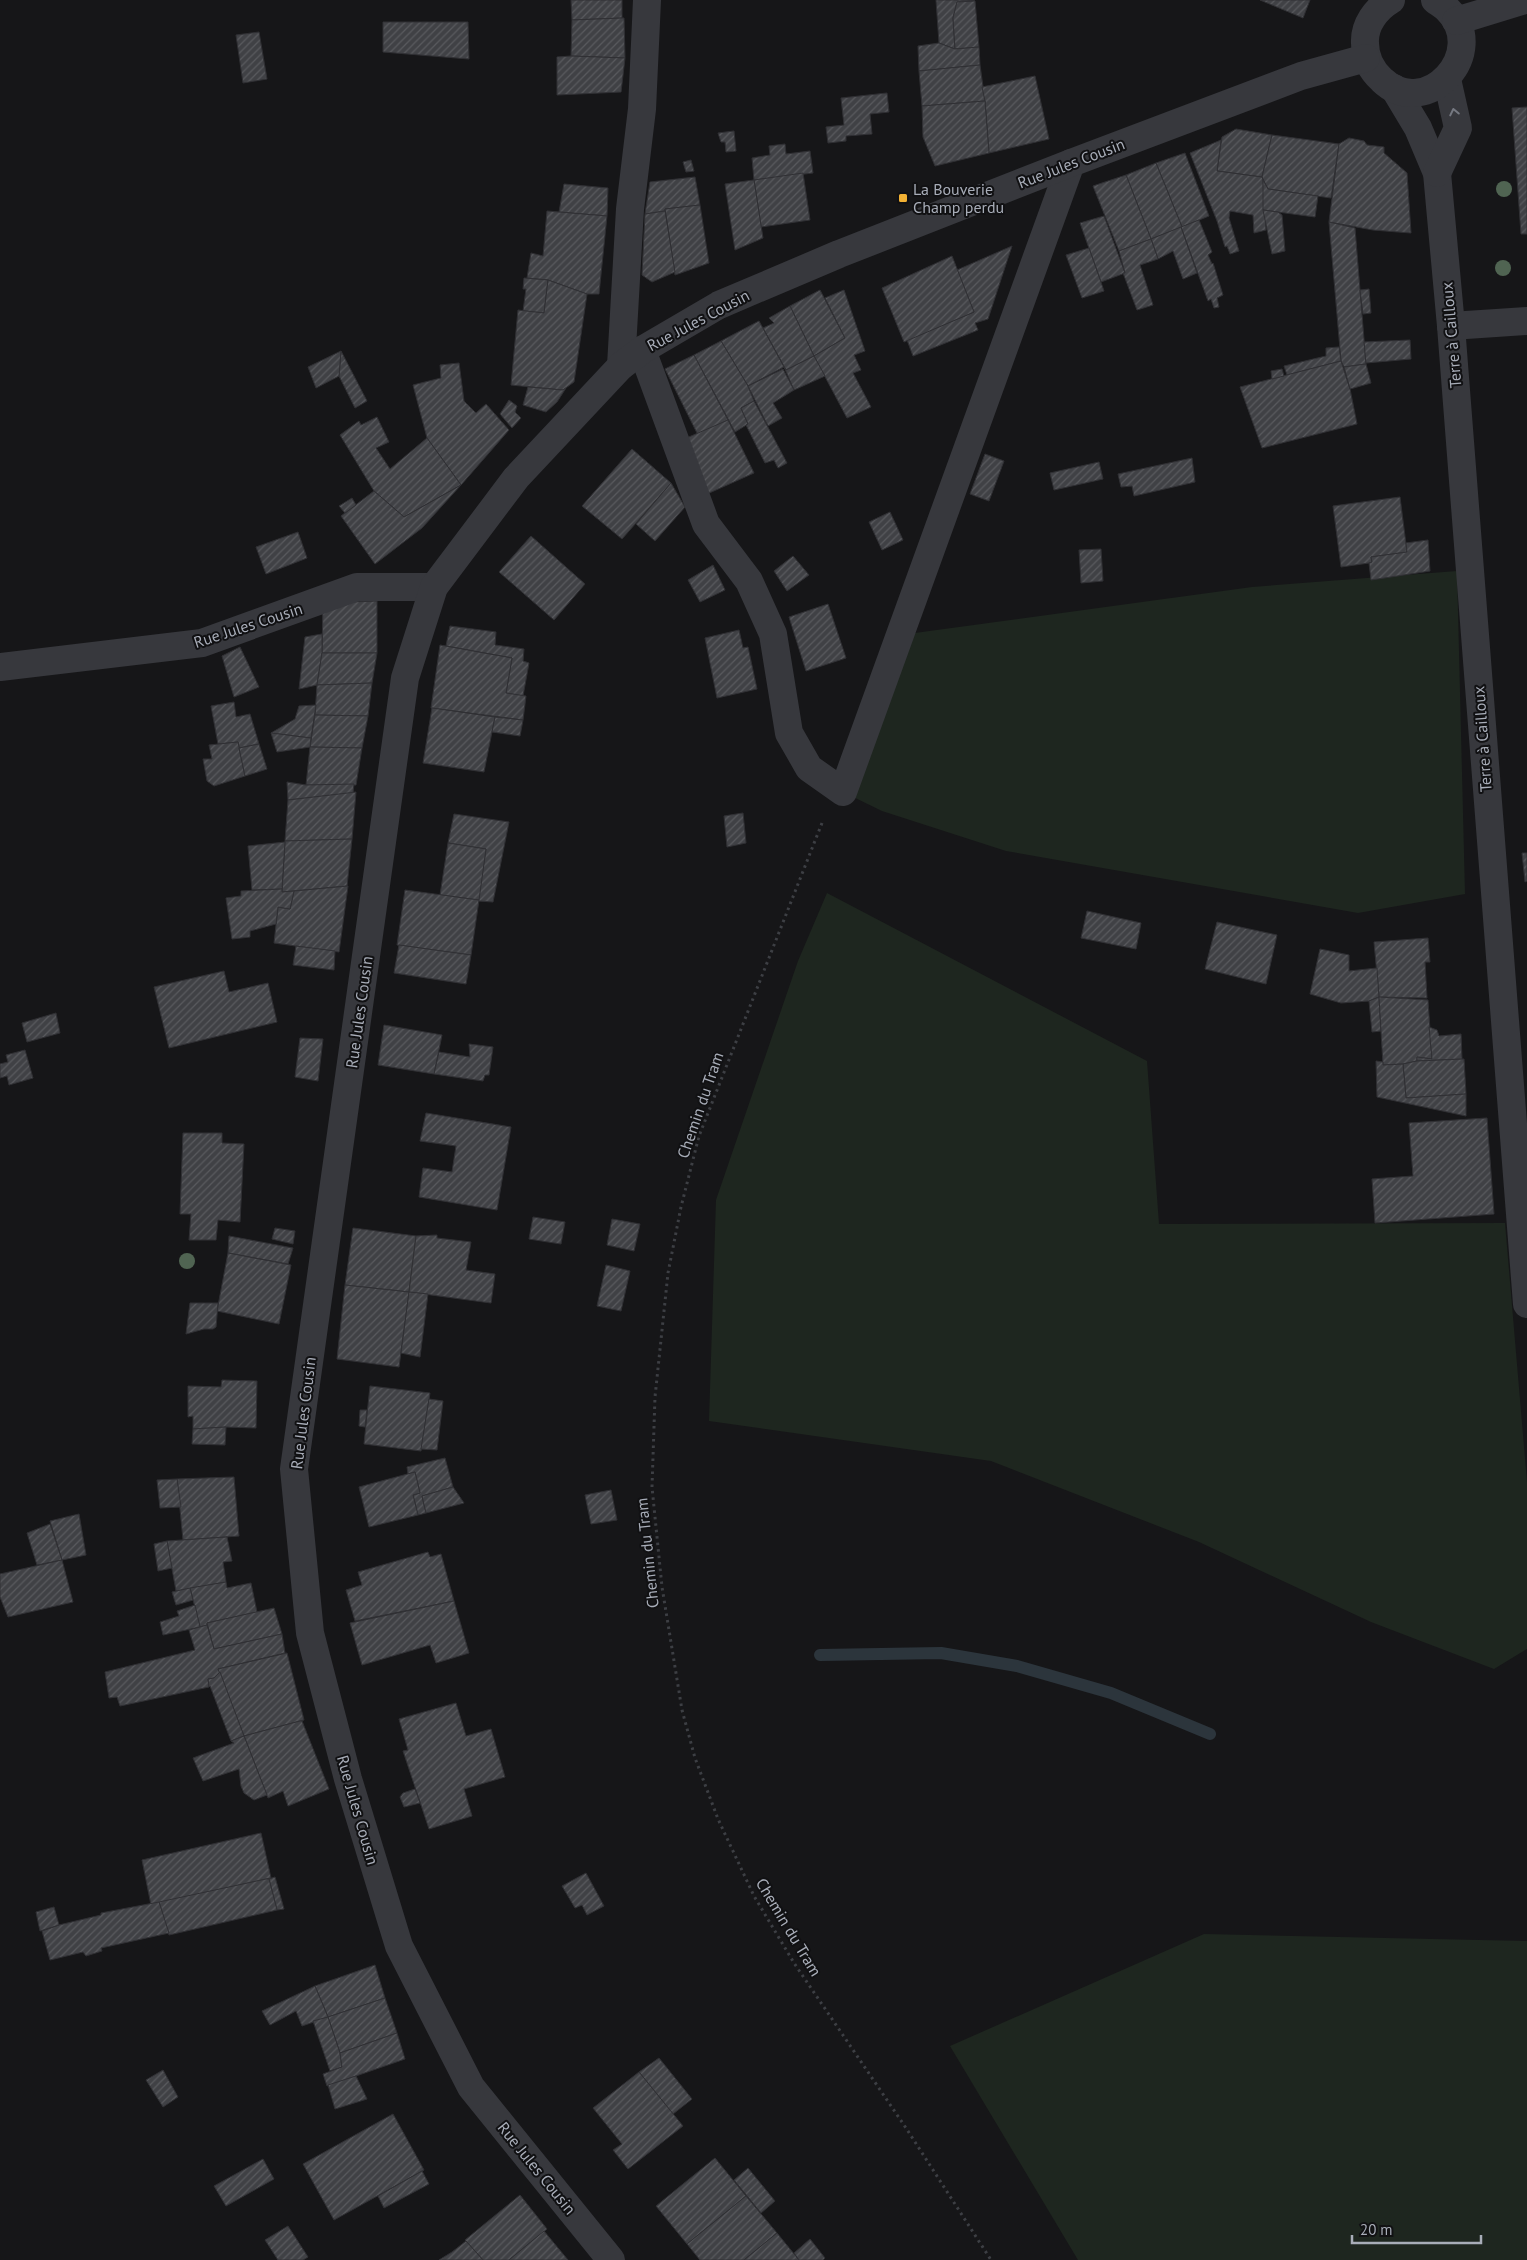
<svg xmlns="http://www.w3.org/2000/svg" width="1527" height="2260" font-family="'PT Sans',sans-serif">
  <style>
    .grass { fill: #1e261f }
    .lines { fill: none; stroke-linecap: round; stroke-linejoin: round }
    .stream { stroke: #2c353c; stroke-width: 12 }
    .building { fill: url(#building-hatch); stroke: #303034 }
    .path { stroke: #3d3f44; stroke-width: 3; stroke-dasharray: 2.5 4; stroke-linecap: butt }
    .minor { stroke: #37383d; stroke-width: 28 }
    .tertiary { stroke: #37383d; stroke-width: 28 }
    .tree { fill: #506452 }
    .oneway { stroke: #757881 }
    .poi-dot { fill: #f2b134; stroke: #111113; stroke-width: 2 }
    .labels { text-anchor: middle; dominant-baseline: central; stroke-width: 4; stroke-linejoin: round; paint-order: stroke }
    .street-label { font-size: 16px; fill: #a8adb8; stroke: #111113 }
    .poi-label { font-size: 16px; fill: #a8adb8; stroke: #111113; text-anchor: start }
  </style>
  <defs>
    <pattern id="building-hatch" width="6" height="6" patternUnits="userSpaceOnUse" patternTransform="scale(1.25)"><rect width="6" height="6" fill="#404145"/><path d="M-1 1l2-2M0 6l6-6M5 7l2-2" fill="none" stroke="#595a5e"/></pattern>
  </defs>
  <rect width="100%" height="100%" fill="#161618"/>
  <g class="grass">
    <path d="M1457,571L1465,894L1358,913L1006,851L882,811L843,792L900,635L1252,587Z"/>
    <path d="M827,893L1147,1061L1159,1224L1505,1223L1527,1482V1649L1494,1669L1371,1622L1199,1542L991,1461L709,1421L716,1200L798,961Z"/>
    <path d="M1204,1934L1527,1941V2260H1078L950,2046Z"/>
  </g>
  <g class="lines">
    <path class="stream" d="M820,1655L941,1653L1017,1666L1111,1693L1210,1734"/>
  </g>
  <g class="building">
    <path d="M571,0H622V18L572,20Z"/>
    <path d="M936,0H975L957,2L953,18L955,49L939,43Z"/>
    <path d="M1260,0H1310L1303,18Z"/>
    <path d="M975,1L979,47L955,49L953,18L957,2Z"/>
    <path d="M622,18H624L625,58L571,56L572,20Z"/>
    <path d="M383,22H468L469,59L383,52Z"/>
    <path d="M259,32L267,79L243,83L236,35Z"/>
    <path d="M939,43L955,49L979,47L980,65L919,71L918,46Z"/>
    <path d="M571,56L625,58L621,92L557,95V57Z"/>
    <path d="M980,65L985,101L922,106L919,71Z"/>
    <path d="M1035,76L1049,139L989,153L985,101L982,87Z"/>
    <path d="M887,93L889,112L870,114L872,134L846,136V141L828,143L826,127L844,125L841,98Z"/>
    <path d="M985,101L989,153L935,166L923,137L922,106Z"/>
    <path d="M1527,107V234H1521L1512,108Z"/>
    <path d="M1236,129L1272,135L1262,177L1217,171L1222,137Z"/>
    <path d="M734,131L736,151L726,152L725,142H721L718,133Z"/>
    <path d="M1272,135L1339,144L1331,198L1268,189L1262,177Z"/>
    <path d="M1349,138L1364,141L1367,145L1384,147V153L1407,173L1411,233L1373,230L1329,222L1339,144Z"/>
    <path d="M1221,140L1217,171L1262,177L1263,180L1266,230L1254,233L1253,215L1230,211L1229,218L1239,251L1230,254L1227,246L1225,247L1217,221L1190,153Z"/>
    <path d="M785,144L786,154L810,151L813,173L754,180L752,158L770,155L769,146Z"/>
    <path d="M1185,153L1209,216L1182,227L1156,163Z"/>
    <path d="M691,160L694,171L686,172L683,162Z"/>
    <path d="M1156,163L1182,227L1151,239L1126,175Z"/>
    <path d="M803,173L810,220L761,227L754,180Z"/>
    <path d="M1126,175L1151,239L1119,251L1093,186Z"/>
    <path d="M695,177L700,205L665,209V211L645,214L650,182Z"/>
    <path d="M754,180L763,238L735,250L725,184Z"/>
    <path d="M1263,180L1268,189L1318,196L1315,217L1263,210Z"/>
    <path d="M564,184L608,188L607,216L559,212Z"/>
    <path d="M700,205L709,263L675,275L665,209Z"/>
    <path d="M1263,210L1278,212L1282,215L1285,251L1272,254Z"/>
    <path d="M547,211L607,216L599,294H587L548,280L527,278L531,253L543,256Z"/>
    <path d="M665,211L675,272L652,282L642,275L645,214Z"/>
    <path d="M1104,216L1125,273L1101,282L1080,223Z"/>
    <path d="M1199,220L1212,252L1208,255L1212,264L1213,263L1223,295L1217,298L1219,307L1214,308L1211,299L1208,301L1181,227Z"/>
    <path d="M1329,222L1355,228L1366,364L1344,367L1341,361Z"/>
    <path d="M1181,227L1197,273L1183,279L1173,251L1158,259L1151,239Z"/>
    <path d="M1151,239L1158,259L1140,265L1153,305L1137,310L1123,273H1125L1119,251Z"/>
    <path d="M1012,246L988,319L975,323L978,330L913,356L907,340L974,312L957,270Z"/>
    <path d="M1089,248L1104,291L1082,298L1066,255Z"/>
    <path d="M952,256L974,312L904,342L882,288Z"/>
    <path d="M524,278L548,280L544,313L523,311L526,289H523Z"/>
    <path d="M548,280L587,294L574,382L563,390L511,385L518,310L544,313Z"/>
    <path d="M1369,289L1371,313L1363,314L1360,290Z"/>
    <path d="M820,290L845,338L814,356L790,306Z"/>
    <path d="M844,290L865,351L854,355L861,370L853,373L871,407L847,418L814,356L845,338L825,298Z"/>
    <path d="M790,306L814,356L786,370L763,328L774,323L769,318Z"/>
    <path d="M759,321L784,367L748,386L721,341Z"/>
    <path d="M1410,340L1411,359L1366,363L1364,342Z"/>
    <path d="M721,341L748,386L754,401L741,408L748,424L735,432L694,355Z"/>
    <path d="M1339,347L1341,361L1287,375L1284,366L1326,356V348Z"/>
    <path d="M341,351L367,401L355,408L339,376Z"/>
    <path d="M341,351L339,376L316,388L308,367Z"/>
    <path d="M694,355L728,420L698,435L665,369Z"/>
    <path d="M814,356L825,376L794,390L784,367L786,370Z"/>
    <path d="M1341,361L1350,389L1357,424L1262,448L1240,387Z"/>
    <path d="M459,363L464,401L476,413L486,404L509,430L461,485L427,438L413,385L441,378L440,365Z"/>
    <path d="M1366,364L1371,383L1350,389L1344,367Z"/>
    <path d="M783,369L794,390L773,403L782,418L768,426L748,386Z"/>
    <path d="M1282,369L1284,376L1272,379L1271,371Z"/>
    <path d="M528,387L563,390L566,388L557,402L546,412L523,405Z"/>
    <path d="M509,400L517,406L515,412L521,418L512,428L500,414Z"/>
    <path d="M754,401L787,463L778,468L774,460L765,463L746,425L748,424L741,408Z"/>
    <path d="M377,417L389,442L376,448L390,469L427,438L461,485L404,517L374,491L340,435L359,421L361,425Z"/>
    <path d="M728,420L754,473L707,494L682,440Z"/>
    <path d="M632,449L671,483L622,539L582,506Z"/>
    <path d="M985,454L1004,461L989,501L970,494Z"/>
    <path d="M1192,458L1195,482L1134,496L1132,486L1121,487L1118,474Z"/>
    <path d="M1099,462L1103,479L1054,490L1050,473Z"/>
    <path d="M671,483L685,507L655,541L636,524Z"/>
    <path d="M461,485L422,528L375,564L341,516L374,491L404,517Z"/>
    <path d="M1400,497L1407,552L1371,557L1372,562L1369,563L1341,567L1333,506Z"/>
    <path d="M352,498L356,505L345,513L339,506Z"/>
    <path d="M890,512L903,540L882,550L869,522Z"/>
    <path d="M298,532L307,558L266,574L256,547Z"/>
    <path d="M531,536L585,584L554,620L499,572Z"/>
    <path d="M1428,540L1430,571L1371,580L1369,563L1372,562L1371,557L1407,552L1406,543Z"/>
    <path d="M1101,549L1103,581L1081,583L1079,550Z"/>
    <path d="M793,556L809,575L787,591L774,571Z"/>
    <path d="M713,565L725,590L700,602L688,580Z"/>
    <path d="M377,601V653H322L323,603Z"/>
    <path d="M828,604L846,658L806,671L789,617Z"/>
    <path d="M450,626L496,632L495,645L524,649L523,661L529,663L523,696L506,693L512,658L446,646Z"/>
    <path d="M739,630L743,648L748,647L757,689L717,698L705,638Z"/>
    <path d="M322,634V653L317,685L299,689L305,637Z"/>
    <path d="M440,645L512,658L506,693L526,696L523,720L431,708Z"/>
    <path d="M240,647L259,687L234,697L222,656Z"/>
    <path d="M322,653H377L372,683L317,685Z"/>
    <path d="M372,683L368,716L315,715L317,685Z"/>
    <path d="M234,702L236,717L250,714L259,744L239,748L238,742L218,744L211,706Z"/>
    <path d="M316,705L311,738L271,733L295,719L299,706Z"/>
    <path d="M432,708L495,717L484,772L423,763Z"/>
    <path d="M315,715L368,716L362,748L310,747Z"/>
    <path d="M495,717L523,720L520,736L492,732Z"/>
    <path d="M271,733L311,738L310,747L277,752Z"/>
    <path d="M238,742L245,776L214,786L207,781L203,759H212L209,745Z"/>
    <path d="M259,744L267,769L245,776L239,748Z"/>
    <path d="M310,747L362,748L356,785H306Z"/>
    <path d="M287,782L306,785L354,784L353,793L288,800Z"/>
    <path d="M356,792L352,839L285,841L288,800Z"/>
    <path d="M743,813L746,843L727,847L724,816Z"/>
    <path d="M454,814L509,822L493,902L478,901L486,849L448,843Z"/>
    <path d="M352,839L347,886L282,892L285,841Z"/>
    <path d="M285,842L282,889L252,890L248,846Z"/>
    <path d="M448,843L486,849L479,900L440,895Z"/>
    <path d="M1522,853H1527V881L1525,882Z"/>
    <path d="M348,886L339,952L274,943L278,907L290,909L294,891Z"/>
    <path d="M282,889V892L294,891L290,909L278,907L276,924L250,931V937L232,939L226,898L241,896V891Z"/>
    <path d="M405,890L479,900L471,955L397,945Z"/>
    <path d="M1087,911L1141,923L1136,949L1081,938Z"/>
    <path d="M1217,922L1277,935L1266,984L1205,969Z"/>
    <path d="M1428,938L1430,962H1425L1427,998L1379,997L1374,942Z"/>
    <path d="M399,945L471,955L466,984L394,973Z"/>
    <path d="M296,946L335,951L334,970L293,965Z"/>
    <path d="M1320,949L1349,955V971L1377,968L1379,997L1369,1001L1341,1003L1310,994Z"/>
    <path d="M224,971L229,992L268,983L277,1022L169,1048L154,987Z"/>
    <path d="M1379,997L1381,1031L1372,1032L1369,1001Z"/>
    <path d="M1379,997L1428,1000L1432,1059L1417,1057V1061L1403,1064L1383,1065Z"/>
    <path d="M56,1013L60,1033L27,1042L22,1023Z"/>
    <path d="M384,1025L442,1035L434,1074L378,1065Z"/>
    <path d="M1429,1027L1437,1030L1439,1036L1461,1034L1462,1059L1417,1061V1057L1432,1059Z"/>
    <path d="M300,1038L323,1039L318,1081L295,1077Z"/>
    <path d="M469,1044L493,1047L489,1075H485L483,1081L434,1074L439,1052L470,1057Z"/>
    <path d="M25,1050L33,1078L9,1085L7,1076L0,1078V1064L8,1062L6,1055Z"/>
    <path d="M1464,1059L1466,1094L1406,1098L1403,1064L1417,1061Z"/>
    <path d="M1376,1061L1383,1062V1065L1403,1064L1406,1098L1466,1094V1116L1377,1097Z"/>
    <path d="M426,1113L511,1127L497,1210L419,1197L423,1168L452,1172L456,1146L420,1141Z"/>
    <path d="M1487,1118L1494,1214L1375,1223L1372,1179L1413,1176L1409,1123Z"/>
    <path d="M183,1133H222V1143L244,1144L240,1222L218,1220L216,1240H189L191,1214H180Z"/>
    <path d="M533,1217L565,1222L561,1244L529,1239Z"/>
    <path d="M612,1219L640,1224L634,1251L607,1245Z"/>
    <path d="M275,1228L295,1231L293,1244L272,1239Z"/>
    <path d="M353,1228L416,1236L409,1292L345,1285Z"/>
    <path d="M437,1235V1238L471,1242L466,1270L495,1274L491,1303L409,1292L416,1236Z"/>
    <path d="M229,1236L293,1248L288,1264L228,1253Z"/>
    <path d="M228,1253L291,1265L279,1324L217,1311Z"/>
    <path d="M606,1265L630,1271L621,1311L597,1306Z"/>
    <path d="M345,1285L409,1292L399,1367L337,1359Z"/>
    <path d="M409,1292L428,1294L420,1357L401,1353Z"/>
    <path d="M190,1303H218L216,1327L213,1329H204L186,1334Z"/>
    <path d="M222,1380L257,1381L256,1428L226,1427L193,1429V1416L188,1417V1386L221,1387Z"/>
    <path d="M370,1386L430,1393L421,1451L364,1444Z"/>
    <path d="M429,1399L443,1401L437,1450L421,1449Z"/>
    <path d="M360,1410H367L365,1427L359,1426Z"/>
    <path d="M226,1427L225,1445L192,1444L193,1429Z"/>
    <path d="M445,1458L453,1487L422,1496L426,1513L418,1515L413,1495L420,1493L415,1472L408,1474L407,1467Z"/>
    <path d="M415,1472L420,1493L413,1495L418,1515L369,1527L359,1487Z"/>
    <path d="M234,1477L239,1536L183,1540L177,1479Z"/>
    <path d="M177,1479L181,1507L160,1508L157,1480Z"/>
    <path d="M453,1487L464,1503L426,1513L422,1496Z"/>
    <path d="M611,1490L617,1520L591,1524L585,1495Z"/>
    <path d="M79,1514L86,1555L62,1560L50,1521Z"/>
    <path d="M50,1524L62,1560L37,1565L27,1533Z"/>
    <path d="M227,1537L232,1561L223,1562L226,1582L176,1591L167,1541Z"/>
    <path d="M167,1541L172,1568L158,1571L154,1544Z"/>
    <path d="M428,1552L430,1557L441,1554L454,1601L355,1621L346,1590L362,1585L358,1572Z"/>
    <path d="M62,1560L73,1602L8,1617L0,1597V1574Z"/>
    <path d="M226,1582L227,1588L251,1583L257,1612L207,1623V1625L200,1627L190,1588Z"/>
    <path d="M190,1588L193,1600L176,1605L172,1592Z"/>
    <path d="M454,1601L469,1653L436,1663L430,1645L362,1665L350,1623Z"/>
    <path d="M195,1605L200,1627L163,1635L160,1622L179,1616L177,1611Z"/>
    <path d="M274,1608L282,1634L214,1649L207,1623Z"/>
    <path d="M207,1625L214,1649L282,1634L285,1653L218,1669L220,1672L214,1678L208,1679L209,1687L120,1706L117,1697L109,1698L105,1672L195,1650L189,1630Z"/>
    <path d="M287,1653L304,1720L244,1736L218,1669Z"/>
    <path d="M220,1672L244,1736L231,1741L210,1686L209,1687L208,1679L214,1678Z"/>
    <path d="M456,1703L466,1736L491,1729L505,1777L464,1789L472,1816L429,1829L403,1751L408,1750L399,1719Z"/>
    <path d="M300,1721H302L329,1789L288,1806L283,1791L268,1798L244,1736Z"/>
    <path d="M244,1736L267,1795L254,1800L244,1793L241,1786L239,1769L203,1781L193,1758L234,1743L231,1741Z"/>
    <path d="M415,1789L420,1803L404,1807L400,1797L403,1793Z"/>
    <path d="M261,1833L271,1878L151,1905L142,1860Z"/>
    <path d="M586,1873L604,1906L587,1915L582,1905L575,1908L562,1886Z"/>
    <path d="M275,1877L284,1909L277,1910L269,1879Z"/>
    <path d="M266,1879H269L277,1910L169,1935L159,1902Z"/>
    <path d="M159,1902L169,1933L101,1948L102,1951L86,1956L83,1952L50,1960L42,1931L59,1925L101,1915V1913Z"/>
    <path d="M54,1907L59,1925L40,1931L36,1912Z"/>
    <path d="M375,1965L385,1998L328,2017L315,1986Z"/>
    <path d="M315,1986L328,2017L302,2026L296,2011L270,2025L262,2011Z"/>
    <path d="M385,1998L397,2033L340,2053L328,2017Z"/>
    <path d="M328,2017L340,2053L342,2067L330,2071L313,2021Z"/>
    <path d="M397,2033L405,2059L327,2086L323,2074L342,2067L340,2053Z"/>
    <path d="M659,2058L692,2099L673,2114L639,2072Z"/>
    <path d="M163,2070L178,2097L163,2107L146,2080Z"/>
    <path d="M639,2072L683,2126L628,2169L613,2150L622,2144L593,2108Z"/>
    <path d="M356,2076L367,2099L335,2109L328,2085Z"/>
    <path d="M393,2114L424,2170L334,2220L303,2164Z"/>
    <path d="M715,2158L746,2196L687,2244L656,2206Z"/>
    <path d="M263,2159L274,2179L226,2206L214,2186Z"/>
    <path d="M748,2168L775,2201L761,2213L734,2180Z"/>
    <path d="M422,2171L429,2184L384,2208L378,2196Z"/>
    <path d="M520,2195L547,2229L509,2260H483L465,2240Z"/>
    <path d="M746,2196L777,2233L744,2260H700L687,2244Z"/>
    <path d="M288,2226L308,2257L303,2260H278L265,2240Z"/>
    <path d="M544,2231L568,2260H509Z"/>
    <path d="M777,2233L799,2260H744Z"/>
    <path d="M810,2239L825,2258L823,2260H799L794,2253Z"/>
    <path d="M466,2241L483,2260H439L452,2252Z"/>
  </g>
  <g class="lines">
    <path class="path" d="M822,823L699,1136L681,1207L668,1273L655,1397L652,1487L662,1587L682,1710L695,1758L718,1819L754,1896L794,1963L906,2128L991,2260"/>
    <g class="minor">
      <path d="M1394,88L1418,128L1437,173L1451,326L1527,1304"/>
      <path d="M1437,173L1458,128L1447,79"/>
      <path d="M1451,326L1527,321"/>
      <path d="M642,350L706,524L749,581L773,634L789,733L809,768L843,792L1071,163"/>
      <path d="M621,366L630,209L642,109L647,0"/>
      <path d="M0,667L202,643L357,587H434"/>
    </g>
    <g class="tertiary">
      <path d="M1391,0C1376,9 1364,25 1365,43C1365,58 1371,70 1382,80C1426,122 1491,52 1447,9C1444,6 1439,3 1435,0"/>
      <path d="M1456,21L1525,0"/>
      <path d="M611,2260L471,2087L399,1946L348,1779L310,1633L294,1469L405,678L434,587L516,478L621,366L642,350L719,305L839,254L1071,163L1301,76L1366,58"/>
    </g>
  </g>
  <g class="tree">
    <circle cx="1504" cy="189" r="8"/>
    <circle cx="1503" cy="268" r="8"/>
    <circle cx="187" cy="1261" r="8"/>
  </g>
  <defs><path id="oneway-chevron" d="M-2-3.5L2.5 0L-2 3.5" fill="none" stroke-width="1.6" stroke-linecap="round" stroke-linejoin="round" transform="scale(1.25)"/></defs>
  <use class="oneway" href="#oneway-chevron" transform="translate(1454 112) rotate(-102)"/>
  <rect class="poi-dot" x="898" y="193" width="10" height="10" rx="2.5"/>
  <g class="labels">
    <g class="street-label">
      <text transform="translate(1071 163) rotate(-21)">Rue Jules Cousin</text>
      <text transform="translate(698 320) rotate(-28)">Rue Jules Cousin</text>
      <text transform="translate(1451 335) rotate(-95)">Terre à Cailloux</text>
      <text transform="translate(248 625) rotate(-18)">Rue Jules Cousin</text>
      <text transform="translate(1482 739) rotate(-94)">Terre à Cailloux</text>
      <text transform="translate(359 1012) rotate(-82)">Rue Jules Cousin</text>
      <text transform="translate(700 1105) rotate(-71)">Chemin du Tram</text>
      <text transform="translate(303 1413) rotate(-83)">Rue Jules Cousin</text>
      <text transform="translate(647 1553) rotate(-96)">Chemin du Tram</text>
      <text transform="translate(358 1810) rotate(74)">Rue Jules Cousin</text>
      <text transform="translate(789 1927) rotate(59)">Chemin du Tram</text>
      <text transform="translate(537 2168) rotate(51)">Rue Jules Cousin</text>
    </g>
    <g class="poi-label">
      <text x="913" y="189">La Bouverie<tspan x="913" dy="18">Champ perdu</tspan></text>
    </g>
  </g>
  <path d="M1352 2235v8h129v-8" fill="none" stroke="#a8adb8" stroke-width="2.5"/>
  <text x="1360" y="2235" font-size="15" fill="#a8adb8" stroke="#111113" stroke-width="4" paint-order="stroke">20 m</text>
</svg>
